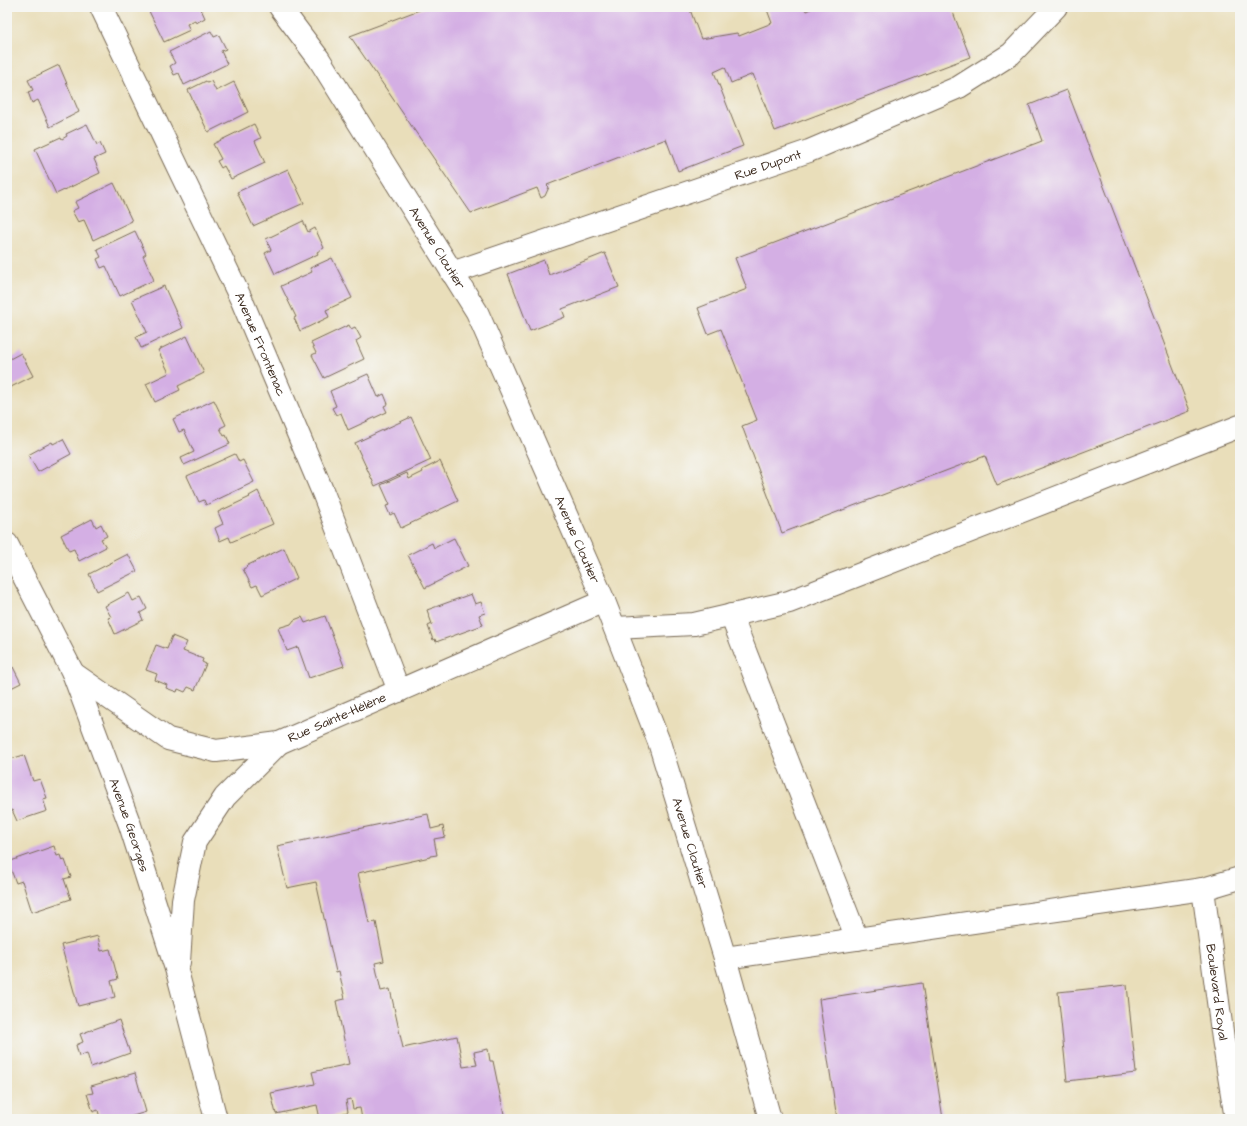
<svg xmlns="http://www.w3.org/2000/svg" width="1247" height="1126" font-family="'Architects Daughter',sans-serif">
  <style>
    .building { fill: #d4afe4 }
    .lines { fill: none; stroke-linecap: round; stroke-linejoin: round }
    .minor-casing { stroke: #786955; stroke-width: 24 }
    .minor { stroke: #fff; stroke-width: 22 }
    .labels { text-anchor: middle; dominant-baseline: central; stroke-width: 3; stroke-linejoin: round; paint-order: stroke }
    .street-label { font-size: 13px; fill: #3b2a1e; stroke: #f6f6f2 }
  </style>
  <rect width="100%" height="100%" fill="#f6f6f2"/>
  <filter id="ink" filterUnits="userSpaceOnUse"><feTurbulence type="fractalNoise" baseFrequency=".025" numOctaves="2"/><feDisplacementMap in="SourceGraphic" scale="8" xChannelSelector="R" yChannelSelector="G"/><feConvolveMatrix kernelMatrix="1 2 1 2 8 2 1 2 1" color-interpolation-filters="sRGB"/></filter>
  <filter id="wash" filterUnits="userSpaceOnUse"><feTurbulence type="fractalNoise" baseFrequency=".012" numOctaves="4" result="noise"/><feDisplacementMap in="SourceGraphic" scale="16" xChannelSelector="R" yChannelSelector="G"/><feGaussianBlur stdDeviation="0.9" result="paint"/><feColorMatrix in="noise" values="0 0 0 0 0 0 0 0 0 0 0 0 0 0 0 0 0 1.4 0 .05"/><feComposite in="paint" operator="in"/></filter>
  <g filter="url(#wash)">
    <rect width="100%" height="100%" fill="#e9deba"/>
    <g id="blocks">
      <g class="building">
        <path d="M147,7H200L205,18L196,23L195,20L187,24L190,30L164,42Z"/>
        <path d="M427,7H689L701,39L737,33L739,36L772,23L766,7H804L806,11L815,7H951L970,57L775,131L753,74L731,83L725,67L714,72L743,146L678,171L666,139L547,185L549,187L545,196L541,198L537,188L471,213L350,36Z"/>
        <path d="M211,31L214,37L219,35L226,49L221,51L227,64L184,85L179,73L174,75L170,66L175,63L169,52Z"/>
        <path d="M59,65L79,112L50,127L38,100L32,103L28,92L33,90L28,80Z"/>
        <path d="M206,81L207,83L211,81L216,91L234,82L248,112L208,132L188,90Z"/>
        <path d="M1067,90L1190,411L997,485L985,456L782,533L742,426L757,420L721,329L708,334L698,308L747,289L735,258L1042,141L1029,105Z"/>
        <path d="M87,124L97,145L100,143L105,154L94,159L100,173L56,194L35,149L61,137L62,139L67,136L66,134Z"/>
        <path d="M254,124L261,138L255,141L265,163L231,179L224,166L221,168L217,161L221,159L213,144Z"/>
        <path d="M288,169L304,203L253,226L237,192Z"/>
        <path d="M114,183L132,221L93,240L84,220L78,222L72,211L78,208L75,202Z"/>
        <path d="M303,221L308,232L315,228L324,248L317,252L318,254L275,274L265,253L271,250L266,239Z"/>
        <path d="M135,231L146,254L143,256L154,280L120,296L106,266L101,268L97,259L101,257L97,249Z"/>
        <path d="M605,253L619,287L562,309L565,317L530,331L508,274L544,260L549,275Z"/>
        <path d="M332,258L352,298L326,310L329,317L300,331L294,318L296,317L281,286L312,272L310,268Z"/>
        <path d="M164,286L183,328L141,348L136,337L147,332L132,300Z"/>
        <path d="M349,325L351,329L355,327L361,338L356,341L364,359L324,378L312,355L316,353L311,343Z"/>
        <path d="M187,336L204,373L178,386L180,390L155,402L146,384L169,373L158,350Z"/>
        <path d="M21,353L33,376L7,389V357L8,360Z"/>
        <path d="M368,374L378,397L384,394L388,404L384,406L387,412L348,430L341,413L336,415L332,408L336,406L330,391Z"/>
        <path d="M214,400L226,425L220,428L224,436L226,435L230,444L184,465L181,458L194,452L184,430L179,432L173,419Z"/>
        <path d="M411,417L431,460L375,486L355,443Z"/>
        <path d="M63,439L71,454L38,472L28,455L52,442L53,444Z"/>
        <path d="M235,454L239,462L243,460L254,482L206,505L204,500L199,502L187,476Z"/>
        <path d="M440,461L458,501L401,528L394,513L390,515L386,506L390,505L381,485L407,473L409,479L423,472L422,470Z"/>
        <path d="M258,491L273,524L231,542L229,537L220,541L215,528L223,524L218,512L250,497L249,496Z"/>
        <path d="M92,519L96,527L101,524L107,536L101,539L106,547L79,561L74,549L69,551L61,535Z"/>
        <path d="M454,538L468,566L425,588L408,555L432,543L434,548Z"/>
        <path d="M284,548L297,578L262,595L257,585L252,587L243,569L247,567L246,566Z"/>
        <path d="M128,554L137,571L97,591L89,574Z"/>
        <path d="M129,593L133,601L141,597L147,609L140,613L143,620L115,634L108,618L111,617L105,606Z"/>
        <path d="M471,594L475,604L481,602L485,613L479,615L483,625L436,642L435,639L433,640L428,626L432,624L427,610Z"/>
        <path d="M325,616L344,666L309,678L298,647L287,651L278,628L291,624L294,620L302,617L305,623Z"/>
        <path d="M172,636L187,642L183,651L203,659L202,662L206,664L195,690L188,687L185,692L178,689L177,692L166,688L167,685L155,680L157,674L146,670L156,645L167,649Z"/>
        <path d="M13,667L21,683L7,690V670Z"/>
        <path d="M24,755L33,781L40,779L47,798L43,799L47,811L17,821L12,810L7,812V760Z"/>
        <path d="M428,814L431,829L443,826L445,837L434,839L437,855L430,856V857L358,873L369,923L376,922L384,961L375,963L381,991L390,989L403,1048L457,1036L463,1067L477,1065L474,1052L488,1049L490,1061H493L505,1119H362L360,1108L353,1109L351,1099L346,1100L348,1112L320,1119L317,1105L276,1114L271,1093L315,1084L312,1072L349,1064L336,1001L345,999L339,971L336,972L316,882L287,888L277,846Z"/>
        <path d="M54,846L57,856L60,855L62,861L65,860L71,877L64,879L71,899L32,912L22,881L16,883L8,862Z"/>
        <path d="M98,936L101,951L110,949L118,979L111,981L115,997L78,1006L61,945Z"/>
        <path d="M922,983L943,1119H837L819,999Z"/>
        <path d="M1127,985L1136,1073L1067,1081L1058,992Z"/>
        <path d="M119,1020L130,1053L91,1067L87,1053L79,1056L76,1045L83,1042L80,1034Z"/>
        <path d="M135,1073L146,1112L123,1119H100L98,1110L93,1112L87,1094L93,1093L91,1086Z"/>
      </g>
    </g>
  </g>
  <g filter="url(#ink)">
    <use href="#blocks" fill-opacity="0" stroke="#786955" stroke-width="1"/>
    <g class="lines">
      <defs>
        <g id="minor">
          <path id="s1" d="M101,7L242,301L324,495L399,691"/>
          <path id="s2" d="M280,7L319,59L477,312L604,601L659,742L725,958L770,1119"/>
          <path id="s3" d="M452,273L809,151L959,87L1011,54L1056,7"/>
          <path id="s4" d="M7,544L73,673L130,825L178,975L216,1119"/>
          <path d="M731,615L857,939"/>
          <path d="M615,628L694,624L789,602L1240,426"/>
          <path id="s5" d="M73,673L168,739L216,751L279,743L604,601"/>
          <path id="s6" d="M1203,889L1223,1039L1236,1119"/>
          <path d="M725,958L1203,889L1240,878"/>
          <path d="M179,962L183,900L195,842L225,797L279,743"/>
        </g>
      </defs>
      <use href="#minor" class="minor-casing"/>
      <use href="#minor" class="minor"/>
    </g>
  </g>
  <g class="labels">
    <g class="street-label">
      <text stroke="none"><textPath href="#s3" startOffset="334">Rue Dupont</textPath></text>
      <text stroke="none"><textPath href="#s2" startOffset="288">Avenue Cloutier</textPath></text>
      <text stroke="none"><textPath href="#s1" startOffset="373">Avenue Frontenac</textPath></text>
      <text stroke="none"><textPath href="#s2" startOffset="612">Avenue Cloutier</textPath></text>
      <text stroke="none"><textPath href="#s5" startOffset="292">Rue Sainte-Hélène</textPath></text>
      <text stroke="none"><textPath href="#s4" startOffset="307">Avenue Georges</textPath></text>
      <text stroke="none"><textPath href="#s2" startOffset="936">Avenue Cloutier</textPath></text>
      <text stroke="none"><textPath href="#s6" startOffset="104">Boulevard Royal</textPath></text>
    </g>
  </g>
  <rect width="1247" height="1126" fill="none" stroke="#f6f6f2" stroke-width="24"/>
</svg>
